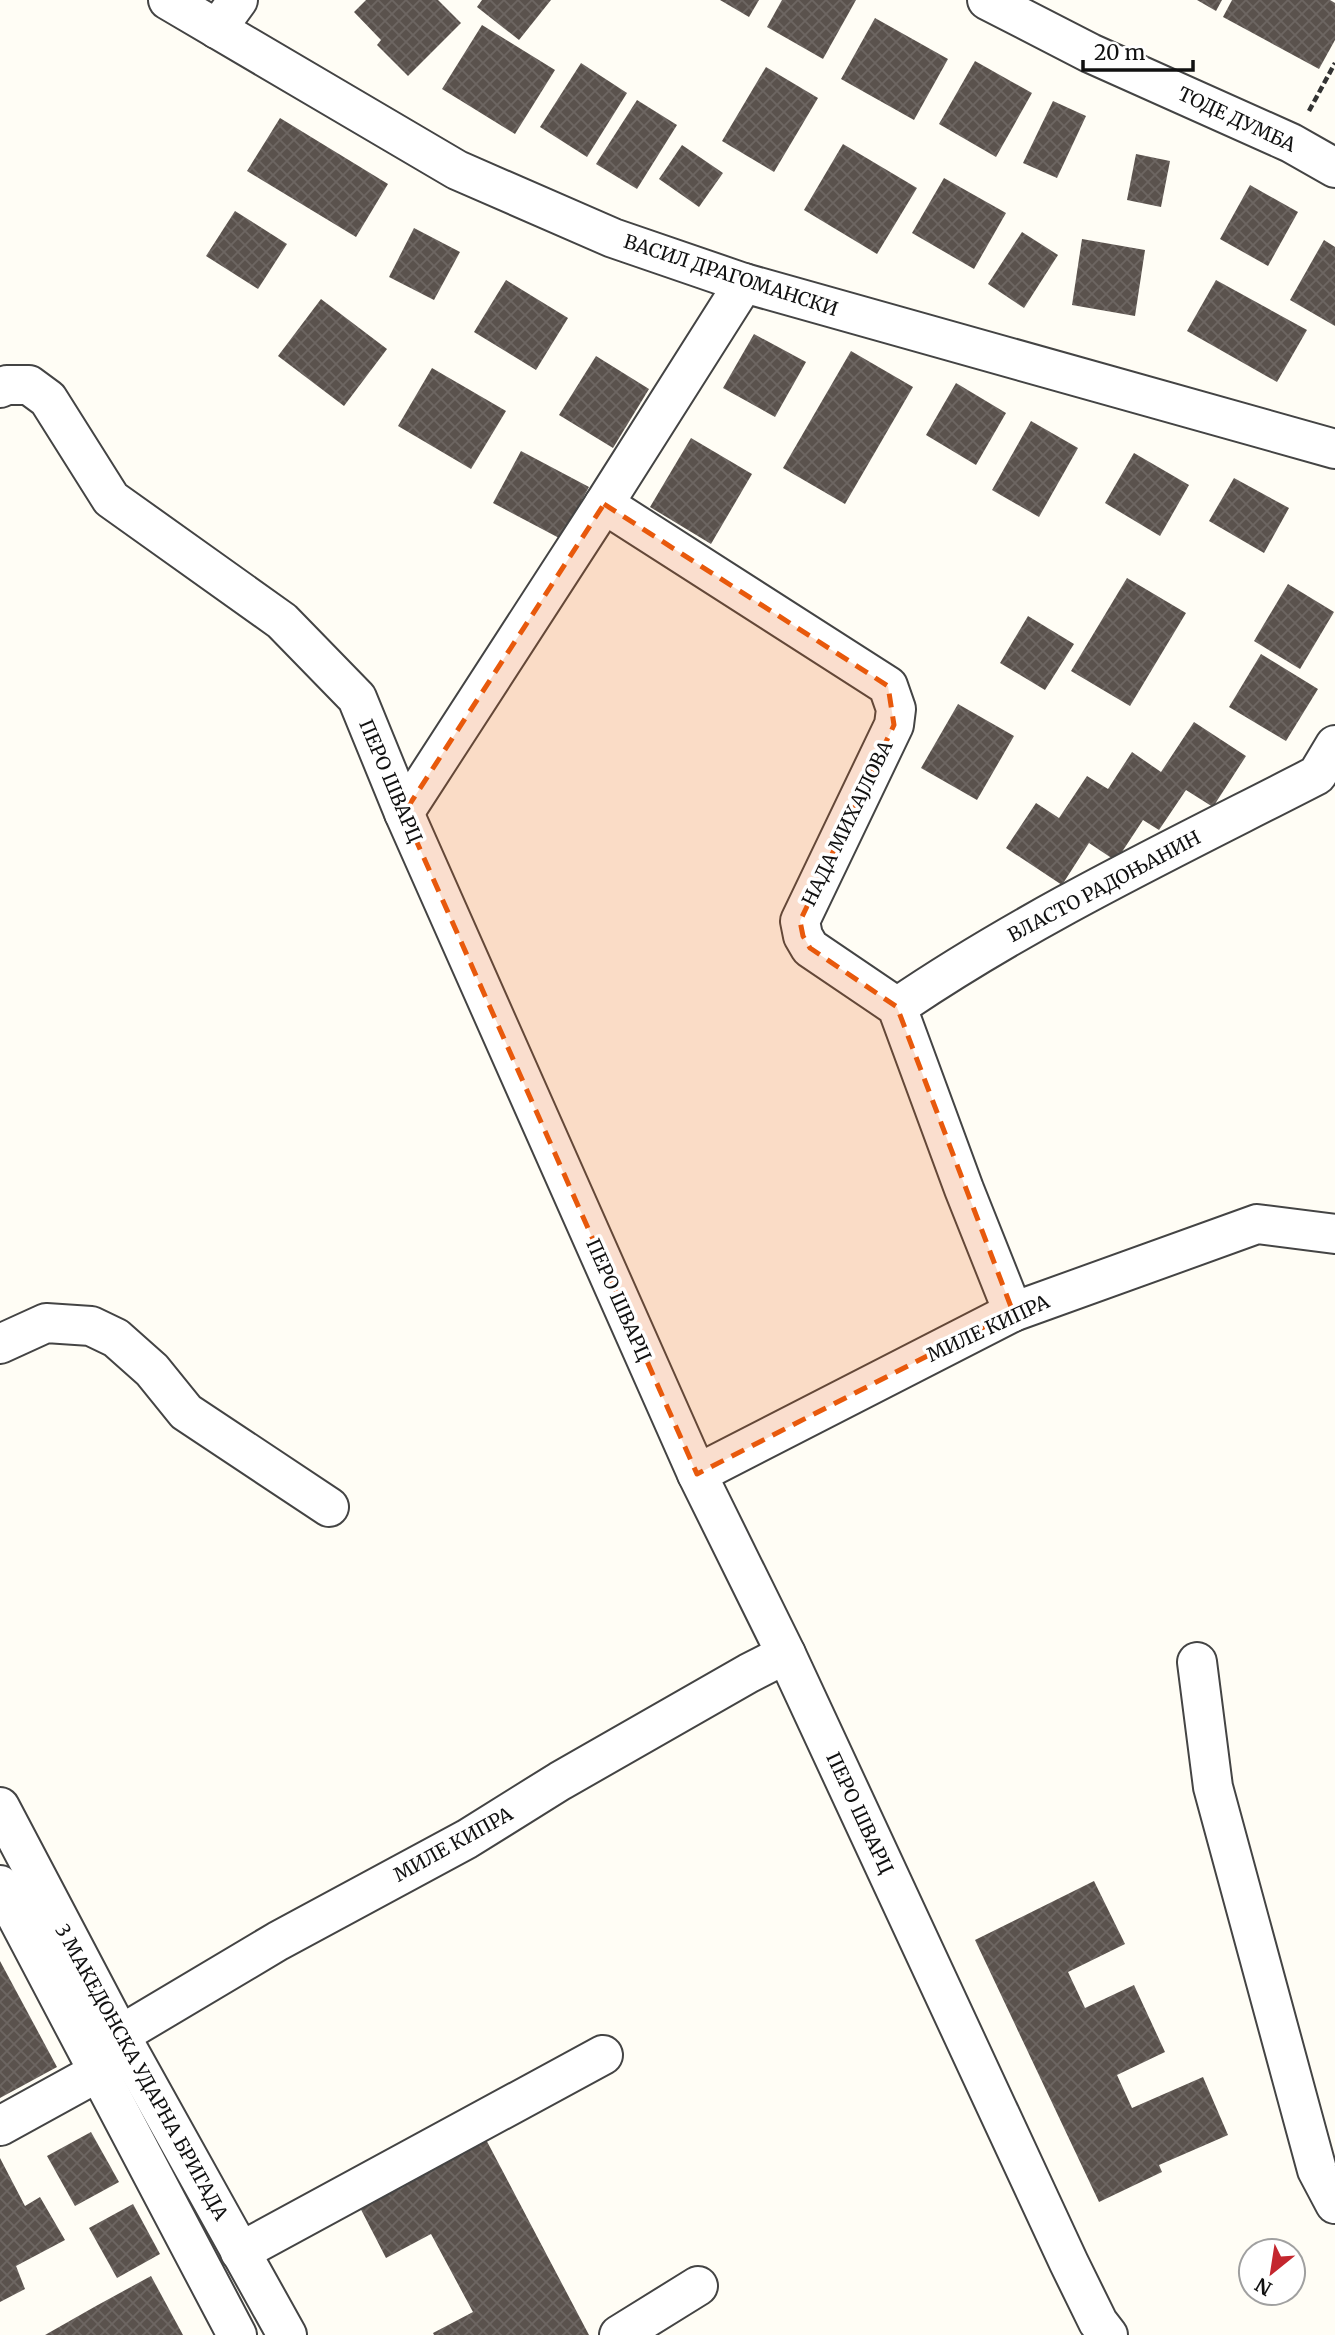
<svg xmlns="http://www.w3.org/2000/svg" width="1335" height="2335" font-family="Merriweather,serif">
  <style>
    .building { fill: url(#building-cross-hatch) }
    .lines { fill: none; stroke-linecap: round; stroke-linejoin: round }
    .minor-casing { stroke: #444; stroke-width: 42 }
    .path { stroke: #333; stroke-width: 4.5; stroke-dasharray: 7 3.5; stroke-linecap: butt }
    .minor { stroke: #fff; stroke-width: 38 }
    .marked { fill: #e8590c; fill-opacity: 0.2; stroke: #e8590c; stroke-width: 5; stroke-dasharray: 14 9; stroke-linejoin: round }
    .labels { text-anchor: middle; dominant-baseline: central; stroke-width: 7; stroke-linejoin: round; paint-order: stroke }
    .street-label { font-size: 19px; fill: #111; stroke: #fff }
  </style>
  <defs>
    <pattern id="building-cross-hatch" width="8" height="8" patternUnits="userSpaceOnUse" patternTransform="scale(1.75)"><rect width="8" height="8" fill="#5a524d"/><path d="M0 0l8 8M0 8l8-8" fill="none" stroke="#6d6662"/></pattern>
  </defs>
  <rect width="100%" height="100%" fill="#fffdf5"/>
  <g class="building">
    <path d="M366,0H438L461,23L408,76L377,45L381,40L354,12Z"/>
    <path d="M482,0H551L519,40L477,7Z"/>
    <path d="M720,0H759L749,17Z"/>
    <path d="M782,0H856L823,59L767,27Z"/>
    <path d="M1197,0H1222L1216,11Z"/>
    <path d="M1232,0H1330L1335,3V40L1319,69L1223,17Z"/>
    <path d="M875,18L948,59L914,120L841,79Z"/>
    <path d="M482,25L555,70L515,134L442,89Z"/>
    <path d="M975,61L1032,93L996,157L939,124Z"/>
    <path d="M581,63L627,93L587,157L540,127Z"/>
    <path d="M766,67L818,98L774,172L722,141Z"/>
    <path d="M637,100L677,125L637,189L596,164Z"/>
    <path d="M1053,101L1086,116L1057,178L1023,163Z"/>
    <path d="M280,118L388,184L356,237L247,171Z"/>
    <path d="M843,144L917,188L877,254L804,210Z"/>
    <path d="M682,145L723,173L699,207L659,179Z"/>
    <path d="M1136,154L1170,161L1161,207L1127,200Z"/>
    <path d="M944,178L1006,213L974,269L912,233Z"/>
    <path d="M1250,185L1298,212L1268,266L1220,239Z"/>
    <path d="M235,211L287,244L258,289L206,256Z"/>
    <path d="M414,228L460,252L434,300L389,277Z"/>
    <path d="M1022,232L1058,255L1024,308L988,284Z"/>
    <path d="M1082,239L1145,250L1135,316L1072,305Z"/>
    <path d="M1324,240L1335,247V326L1290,300Z"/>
    <path d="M506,280L568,318L536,370L474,332Z"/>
    <path d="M1216,280L1307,330L1277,382L1187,331Z"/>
    <path d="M321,299L387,349L344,406L278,356Z"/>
    <path d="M754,334L806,362L775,417L723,388Z"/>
    <path d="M851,351L913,387L845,504L783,468Z"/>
    <path d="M596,356L649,389L613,448L559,415Z"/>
    <path d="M432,368L506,411L471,469L398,426Z"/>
    <path d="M956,383L1006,413L976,465L926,435Z"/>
    <path d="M1031,421L1078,448L1039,517L992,490Z"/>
    <path d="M691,438L752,474L711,544L650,507Z"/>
    <path d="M521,451L589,487L561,539L493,503Z"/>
    <path d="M1134,453L1189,485L1160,536L1105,503Z"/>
    <path d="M1234,478L1289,508L1264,553L1209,521Z"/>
    <path d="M1127,578L1186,613L1130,706L1071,671Z"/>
    <path d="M1288,584L1334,612L1300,669L1254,641Z"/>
    <path d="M1028,616L1074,644L1045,690L1000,663Z"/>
    <path d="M1261,654L1318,689L1286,741L1229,707Z"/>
    <path d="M958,704L1014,736L977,800L921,768Z"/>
    <path d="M1194,722L1246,756L1213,807L1186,790L1159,830L1143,820L1116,861L1089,843L1062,885L1006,848L1036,803L1059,818L1087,776L1108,789L1132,752L1161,772Z"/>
    <path d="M1094,1881L1125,1944L1068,1972L1085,2008L1134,1985L1165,2052L1117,2075L1132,2108L1203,2077L1228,2135L1159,2165L1162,2172L1099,2202L975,1940Z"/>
    <path d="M0,1961L57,2067L0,2098Z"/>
    <path d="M91,2132L119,2182L75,2206L47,2156Z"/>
    <path d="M482,2132L589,2335H434L433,2333L473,2312L431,2234L386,2258L355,2198Z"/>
    <path d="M0,2158L25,2206L40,2197L65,2240L16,2266L25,2289L0,2302Z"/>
    <path d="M133,2204L160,2254L117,2278L89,2228Z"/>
    <path d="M151,2276L183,2335H45L96,2306Z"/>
  </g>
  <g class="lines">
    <defs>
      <g id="minor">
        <path d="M168,0L457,170L613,238L744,283L1335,449"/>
        <path d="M987,0L1090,53L1291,143L1335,168"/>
        <path d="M217,29L238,0"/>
        <path d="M0,388L7,385H29L48,399L111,499L282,621L357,698L404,813L697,1474L786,1654L1069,2263L1098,2322L1108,2335"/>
        <path d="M604,504L888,686L896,709L894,725L800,921L803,936L810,948L897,1007L964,1189L1013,1312"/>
        <path d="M404,813L604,504L744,283"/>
        <path d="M897,1007C1029,917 1175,848 1317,775L1335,745"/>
        <path d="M0,1344L46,1323L91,1326L116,1338L152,1370L186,1412L329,1507"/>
        <path d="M697,1474L1013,1312L1257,1224L1335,1234"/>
        <path d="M1197,1662L1213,1787L1317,2170L1335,2204"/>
        <path d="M0,1807L120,2035L287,2335"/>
        <path d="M0,1885L237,2335"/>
        <path d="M120,2035L278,1941L467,1839L560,1781L749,1673L786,1654"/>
        <path d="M0,2126L100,2071"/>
        <path d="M240,2252L603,2055"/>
        <path d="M619,2335L698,2286"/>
      </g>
    </defs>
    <use href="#minor" class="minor-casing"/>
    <path class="path" d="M1309,111L1335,63"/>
    <use href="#minor" class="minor"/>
  </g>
  <path class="marked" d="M604,504L888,686L894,725L800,921L803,936L810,948L897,1007L1013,1312L697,1474L404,813Z"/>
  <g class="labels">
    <g class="street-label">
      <text transform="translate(1237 119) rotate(25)">ТОДЕ ДУМБА</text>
      <text transform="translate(731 275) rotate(18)">ВАСИЛ ДРАГОМАНСКИ</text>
      <text transform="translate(391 781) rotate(67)">ПЕРО ШВАРЦ</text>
      <text transform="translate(847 823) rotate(-64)">НАДА МИХАЈЛОВА</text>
      <text transform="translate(1104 886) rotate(-28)">ВЛАСТО РАДОЊАНИН</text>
      <text transform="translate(619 1300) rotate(66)">ПЕРО ШВАРЦ</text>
      <text transform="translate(988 1328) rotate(-25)">МИЛЕ КИПРА</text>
      <text transform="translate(860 1813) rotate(65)">ПЕРО ШВАРЦ</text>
      <text transform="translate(453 1844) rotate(-29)">МИЛЕ КИПРА</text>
      <text transform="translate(142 2072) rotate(61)">3 МАКЕДОНСКА УДАРНА БРИГАДА</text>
    </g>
  </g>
  <g transform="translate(1272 2272) rotate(210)"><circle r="33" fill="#ffffff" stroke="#a0a0a0" stroke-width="2"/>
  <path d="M0-5L12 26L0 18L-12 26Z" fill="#c4262e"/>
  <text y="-10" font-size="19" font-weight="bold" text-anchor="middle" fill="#111111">N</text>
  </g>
  <path d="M1083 60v10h110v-10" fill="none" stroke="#111111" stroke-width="3.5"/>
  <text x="1094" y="60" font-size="21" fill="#111111" stroke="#ffffff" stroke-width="5" paint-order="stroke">20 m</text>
</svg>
